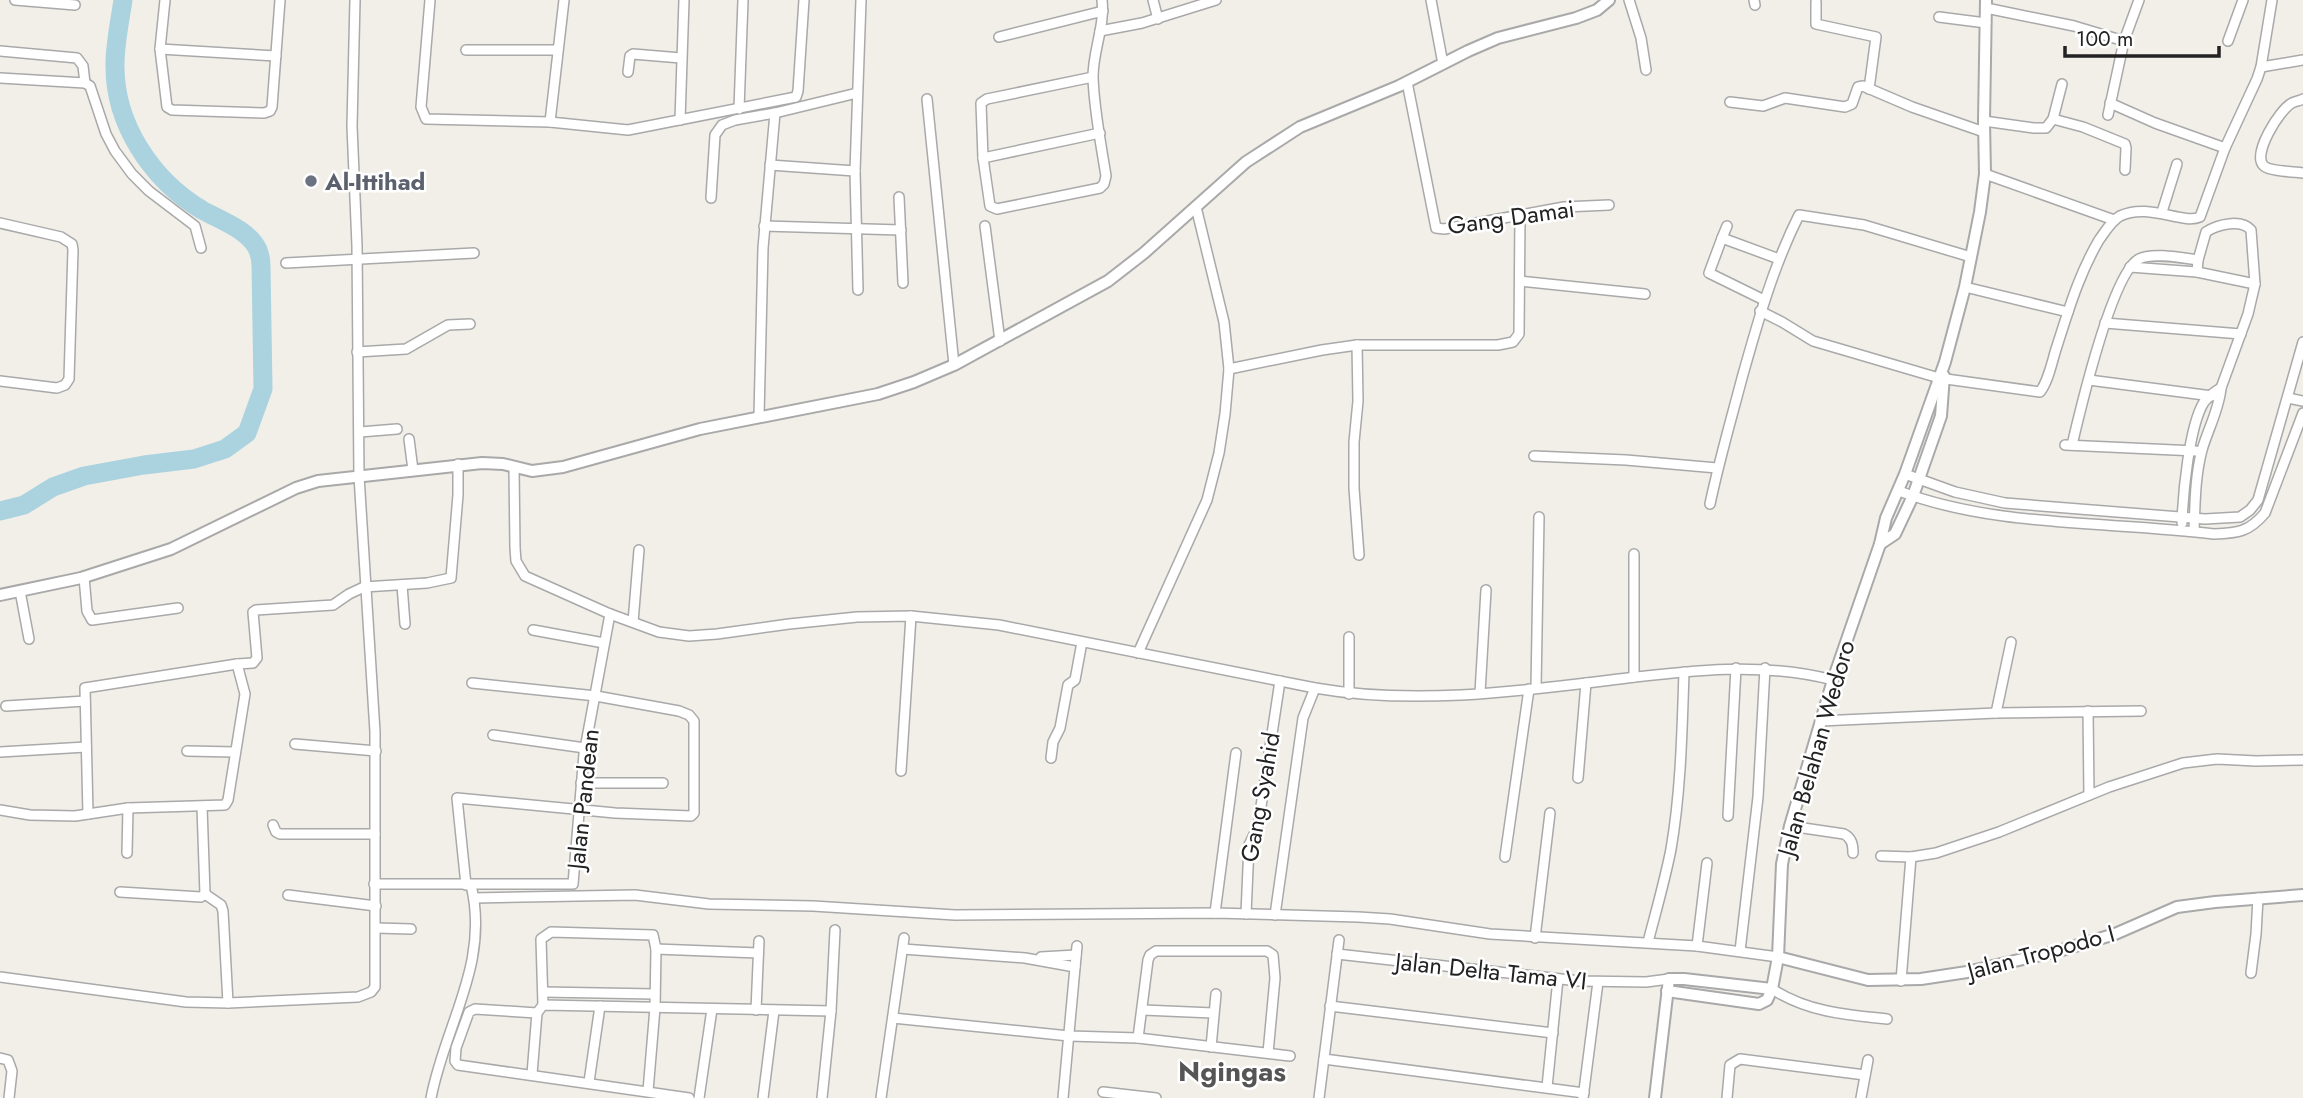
<svg xmlns="http://www.w3.org/2000/svg" width="2303" height="1098" font-family="Jost,sans-serif">
  <style>
    .lines { fill: none; stroke-linecap: round; stroke-linejoin: round }
    .river { stroke: #aad3df; stroke-width: 19 }
    .minor-casing { stroke: #a9a9a9; stroke-width: 12 }
    .tertiary-casing { stroke: #a9a9a9; stroke-width: 14 }
    .minor { stroke: #fff; stroke-width: 9 }
    .tertiary { stroke: #fff; stroke-width: 10 }
    .worship-dot { fill: #6b7280; stroke: #fff; stroke-width: 2.5 }
    .labels { text-anchor: middle; dominant-baseline: central; stroke-width: 5; stroke-linejoin: round; paint-order: stroke }
    .worship-label { font-size: 24px; font-weight: bold; fill: #5b616d; stroke: #fff; text-anchor: start }
    .street-label { font-size: 24px; fill: #222; stroke: #fff }
    .quarter-label { font-size: 28px; font-weight: bold; fill: #555; stroke: #fff }
  </style>
  <rect width="100%" height="100%" fill="#f2efe9"/>
  <g class="lines">
    <path class="river" d="M0,511L24,505L53,487L84,476L144,465L194,459L225,449L247,433L263,389L261,266C261,262 260,255 258,250C249,230 220,220 202,210C152,180 114,124 115,64C115,43 120,21 123,0"/>
    <defs>
      <g id="minor">
        <path d="M15,0L75,5"/>
        <path d="M165,0L160,49L167,107L172,110L264,113L270,111L272,107L280,0"/>
        <path d="M430,0L421,107L426,119L550,122L628,130L796,97L798,91L804,0"/>
        <path d="M1153,0L1158,19"/>
        <path d="M1431,0L1443,64"/>
        <path d="M1629,0L1641,38L1646,70"/>
        <path d="M1754,0L1755,5"/>
        <path d="M1816,2V24L1876,37L1869,89"/>
        <path d="M1986,8L2074,26L2124,41"/>
        <path d="M1939,17L1986,23"/>
        <path d="M1100,31L1142,23L1216,0"/>
        <path d="M999,37L1103,11"/>
        <path d="M2228,41L2243,0"/>
        <path d="M160,49L276,56"/>
        <path d="M466,50H557"/>
        <path d="M0,51L77,58L83,66L85,83"/>
        <path d="M2261,67L2303,60"/>
        <path d="M628,72L630,56L633,54L681,58"/>
        <path d="M1093,77L987,99L981,103L983,158L990,206L997,209L1100,188L1104,184L1106,176C1101,144 1094,110 1093,77C1093,50 1105,27 1102,0"/>
        <path d="M0,78L85,83L90,86L106,134L115,151L132,174L149,191L195,226L201,248"/>
        <path d="M1407,82L1436,228L1444,229L1564,207L1609,205"/>
        <path d="M927,99L954,365"/>
        <path d="M2303,99C2302,100 2293,102 2292,103C2280,109 2251,155 2264,166C2269,171 2295,172 2303,173"/>
        <path d="M1730,102L1763,106L1785,98L1845,107L1852,104L1858,87L1863,86L1912,107L1984,132"/>
        <path d="M2110,103L2155,123L2225,148"/>
        <path d="M739,109L743,0"/>
        <path d="M2108,115L2124,41L2139,0"/>
        <path d="M2053,119L2083,127L2125,144L2126,148L2125,170"/>
        <path d="M680,120L684,0"/>
        <path d="M1984,121L2034,128H2046L2053,119L2062,84"/>
        <path d="M550,122L564,0"/>
        <path d="M983,158L1100,133"/>
        <path d="M770,165L855,171"/>
        <path d="M1985,174L2114,220"/>
        <path d="M899,197L903,283"/>
        <path d="M711,198L715,135L722,125L735,120L775,113L857,93"/>
        <path d="M2162,212L2177,164"/>
        <path d="M0,223L61,237L72,244L73,250L69,379L65,385L57,388L0,381"/>
        <path d="M764,226L901,230"/>
        <path d="M985,226L1000,341"/>
        <path d="M1727,226L1722,238L1779,259"/>
        <path d="M1722,238L1709,273L1764,300"/>
        <path d="M286,263L474,253"/>
        <path d="M2130,267L2197,272L2255,284"/>
        <path d="M1520,281L1645,294"/>
        <path d="M1965,287L2068,312"/>
        <path d="M858,290L855,171L861,0"/>
        <path d="M1760,311L1782,322L1813,341L1939,378L2040,392C2049,380 2052,361 2057,346C2069,309 2079,274 2099,240C2105,232 2111,221 2120,216C2149,202 2182,225 2200,217L2225,148L2257,79L2261,67L2272,0"/>
        <path d="M2105,323L2241,334"/>
        <path d="M1357,345L1358,401L1354,442V488L1359,555"/>
        <path d="M357,352L406,349L448,325L470,324"/>
        <path d="M1229,369L1322,350L1357,345H1498L1513,342L1519,334L1520,215"/>
        <path d="M2089,380L2212,396"/>
        <path d="M2288,398L2303,401"/>
        <path d="M759,416L763,248L775,113"/>
        <path d="M360,432L397,429"/>
        <path d="M409,439L413,470"/>
        <path d="M2065,445L2196,451"/>
        <path d="M2072,445C2080,411 2112,273 2139,259C2152,252 2183,258 2198,260"/>
        <path d="M1534,456L1626,460L1717,468"/>
        <path d="M514,468L515,548L516,561L525,576L610,614L659,632L689,636L717,634L789,624L857,617L911,616L999,625L1315,688C1412,705 1514,692 1611,680C1686,671 1760,661 1833,680"/>
        <path d="M1905,474L1955,492L2005,503L2205,519L2240,517L2250,510L2258,500L2303,342"/>
        <path d="M1899,491C1997,528 2110,521 2214,534C2238,533 2249,532 2265,513L2303,413"/>
        <path d="M1710,504C1719,461 1731,420 1742,378C1758,321 1773,267 1799,215L1864,225L1971,257"/>
        <path d="M2182,523C2183,494 2189,426 2204,402C2209,396 2214,392 2221,388"/>
        <path d="M2194,531C2195,505 2195,476 2202,450C2208,429 2219,410 2221,388L2248,314L2255,284L2251,230C2241,219 2218,224 2206,232L2198,260L2197,272"/>
        <path d="M84,577L87,611L92,620L178,608"/>
        <path d="M402,585L405,624"/>
        <path d="M20,591L29,639"/>
        <path d="M633,622L639,550"/>
        <path d="M533,630L604,643"/>
        <path d="M1138,653L1207,500L1219,453L1225,414L1229,369L1224,322L1196,207"/>
        <path d="M1634,677V554"/>
        <path d="M1536,688L1539,517"/>
        <path d="M1480,693L1486,590"/>
        <path d="M1349,694V637"/>
        <path d="M6,706L85,701"/>
        <path d="M2088,711L2089,795"/>
        <path d="M1996,713L2011,642"/>
        <path d="M1820,721L1996,713L2141,711"/>
        <path d="M493,735L585,748"/>
        <path d="M295,744L376,751"/>
        <path d="M187,751L235,752"/>
        <path d="M0,752L86,747"/>
        <path d="M1051,758L1053,742L1060,728L1068,685L1075,680L1082,642"/>
        <path d="M901,771L911,616"/>
        <path d="M1578,778L1586,683"/>
        <path d="M581,783H663"/>
        <path d="M202,807L205,894"/>
        <path d="M0,810L30,815L75,816L128,808L225,805L228,800L245,694L237,664L253,663L257,658L253,612L256,610L333,605L349,594L364,587L427,583L451,578L458,495V464"/>
        <path d="M88,814L85,688L237,664"/>
        <path d="M1728,816L1736,668"/>
        <path d="M273,825L276,832L280,834H375"/>
        <path d="M1790,826L1844,834C1852,838 1853,845 1853,853"/>
        <path d="M127,853L128,808"/>
        <path d="M1881,856L1911,857L1936,853L1999,832L2109,787L2183,763L2217,759L2256,761L2303,760"/>
        <path d="M1505,857L1529,689"/>
        <path d="M374,884H573L584,754L610,614"/>
        <path d="M466,885L457,798L615,813L691,816L694,813V721L689,715L679,711L596,696L472,683"/>
        <path d="M120,892L201,897L205,894L221,905L223,911L228,1003"/>
        <path d="M288,895L376,906"/>
        <path d="M474,898L635,895L709,904L813,906L955,915L1215,913L1358,917L1390,919L1490,934L1697,946L1778,957"/>
        <path d="M1215,913L1236,753"/>
        <path d="M1246,914L1249,845L1258,826L1280,681"/>
        <path d="M1275,915L1303,718L1315,688"/>
        <path d="M376,928L411,929"/>
        <path d="M1535,938L1550,813"/>
        <path d="M1648,942C1656,911 1665,880 1671,849C1681,791 1682,731 1684,672"/>
        <path d="M1697,946L1707,863"/>
        <path d="M656,949L758,953"/>
        <path d="M903,949L1025,958L1075,967"/>
        <path d="M1740,951L1758,797L1765,668"/>
        <path d="M1337,954L1579,981L1646,982L1669,979"/>
        <path d="M1041,957L1076,955"/>
        <path d="M2251,973L2256,934L2258,898"/>
        <path d="M0,977L186,1002L228,1003L358,997L371,992L375,987V732L359,476L357,246L352,126L355,0"/>
        <path d="M1901,981L1911,857"/>
        <path d="M1772,989C1808,1012 1846,1015 1887,1019"/>
        <path d="M543,992L655,994"/>
        <path d="M543,1005L541,939L551,932L653,935L656,949L655,1008L648,1091"/>
        <path d="M1330,1006L1553,1033"/>
        <path d="M756,1010L759,941"/>
        <path d="M1143,1010L1213,1013"/>
        <path d="M893,1018L1069,1036L1138,1038L1290,1056"/>
        <path d="M1138,1038L1148,960L1150,955L1156,951H1267L1273,955L1275,978L1268,1053"/>
        <path d="M1211,1047L1216,994"/>
        <path d="M0,1058L8,1060L12,1071L9,1098"/>
        <path d="M1324,1059L1584,1093"/>
        <path d="M532,1074L537,1013"/>
        <path d="M589,1082L600,1006"/>
        <path d="M1547,1087L1558,979"/>
        <path d="M1103,1092L1156,1098"/>
        <path d="M431,1098C445,1024 490,964 471,885"/>
        <path d="M689,1098L458,1065L455,1061L456,1048L469,1012L475,1009L537,1013L543,1005L831,1011"/>
        <path d="M699,1098L712,1009"/>
        <path d="M763,1098L774,1011"/>
        <path d="M822,1098L831,1011L835,930"/>
        <path d="M881,1098L904,938"/>
        <path d="M1063,1098L1077,946"/>
        <path d="M1319,1098L1339,940"/>
        <path d="M1583,1098L1598,982"/>
        <path d="M1727,1098L1730,1065L1740,1059L1865,1075"/>
        <path d="M1861,1098L1868,1060"/>
      </g>
      <g id="tertiary">
        <path d="M1880,544L1895,534L1913,496L1941,416L1944,376"/>
        <path d="M0,595L81,578L171,549L296,488L318,481L482,463L503,464L532,471L563,467L700,429L878,394L914,382L954,365L1108,281L1144,253L1246,162L1300,127L1399,86L1468,51L1498,38L1576,18L1597,10L1609,0"/>
        <path d="M1778,957L1868,980L1921,979L1967,972L2062,950L2115,934L2177,907L2215,902L2303,895"/>
        <path d="M1667,991L1759,1004L1767,1000L1772,989L1778,957L1782,864L1790,826L1833,680L1880,544L1886,518L1905,474L1945,362L1965,287L1980,212L1985,174L1984,121L1986,0"/>
        <path d="M1655,1098L1669,979H1684L1772,989"/>
      </g>
    </defs>
    <use href="#minor" class="minor-casing"/>
    <use href="#tertiary" class="tertiary-casing"/>
    <use href="#minor" class="minor"/>
    <use href="#tertiary" class="tertiary"/>
  </g>
  <circle class="worship-dot" cx="311" cy="181" r="7"/>
  <g class="labels">
    <g class="worship-label">
      <text x="325" y="181">Al-Ittihad</text>
    </g>
    <g class="street-label">
      <text transform="translate(1511 217) rotate(-8)">Gang Damai</text>
      <text transform="translate(1816 748) rotate(-74)">Jalan Belahan Wedoro</text>
      <text transform="translate(1260 797) rotate(-80)">Gang Syahid</text>
      <text transform="translate(583 799) rotate(-84)">Jalan Pandean</text>
      <text transform="translate(2041 952) rotate(-15)">Jalan Tropodo I</text>
      <text transform="translate(1491 971) rotate(6)">Jalan Delta Tama VI</text>
    </g>
    <g class="quarter-label">
      <text x="1232" y="1071">Ngingas</text>
    </g>
  </g>
  <path d="M2065 46v10h154v-10" fill="none" stroke="#222222" stroke-width="3.5"/>
  <text x="2076" y="46" font-size="21" fill="#222222" stroke="#ffffff" stroke-width="5" paint-order="stroke">100 m</text>
</svg>
